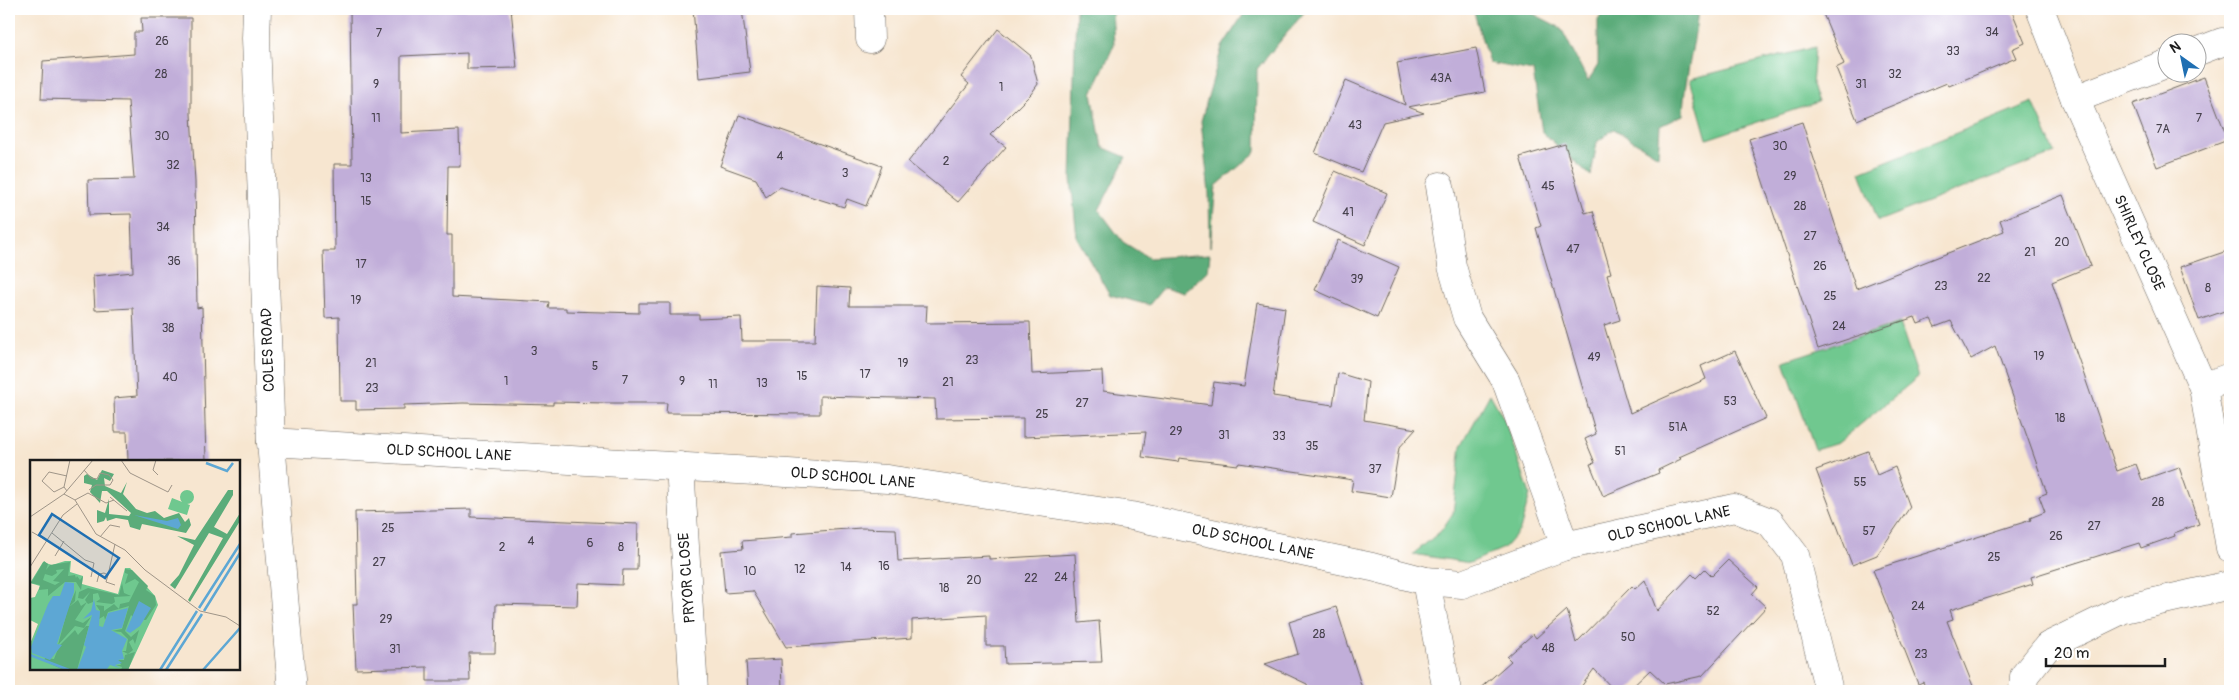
<svg xmlns="http://www.w3.org/2000/svg" width="2239" height="700" font-family="Pangolin,sans-serif">
  <style>
    .green { fill: #6fc88f; stroke: #467256 }
    .forest { fill: #5bac7a; stroke: #3c644b }
    .building { fill: #c1aed9 }
    .lines { fill: none; stroke-linecap: round; stroke-linejoin: round }
    .minor-casing { stroke: #69635b; stroke-width: 29 }
    .minor { stroke: #fff; stroke-width: 28 }
    .labels { text-anchor: middle; dominant-baseline: central; stroke-width: 4.5; stroke-linejoin: round; paint-order: stroke }
    .number-label { font-size: 12px; fill: #45404b }
    .street-label { font-size: 15px; fill: #1c1c1c; stroke: #fff }
    .inset-river { fill: none; stroke: #5da7d4; stroke-width: 2.5 }
    .inset-road { fill: none; stroke: #9f9588; stroke-width: 1 }
    .view { fill: #1f6fb2; fill-opacity: 0.15; stroke: #1f6fb2; stroke-width: 2.5 }
    .inset-edge { fill: none; stroke: #1c1c1c; stroke-width: 2.5 }
  </style>
  <rect width="100%" height="100%" fill="#fff"/>
  <filter id="ink" filterUnits="userSpaceOnUse"><feTurbulence type="fractalNoise" baseFrequency=".02" numOctaves="2"/><feDisplacementMap in="SourceGraphic" scale="10" xChannelSelector="R" yChannelSelector="G"/><feConvolveMatrix kernelMatrix="1 2 1 2 8 2 1 2 1" color-interpolation-filters="sRGB"/></filter>
  <filter id="wash" filterUnits="userSpaceOnUse"><feTurbulence type="fractalNoise" baseFrequency=".0096" numOctaves="4" result="noise"/><feDisplacementMap in="SourceGraphic" scale="20" xChannelSelector="R" yChannelSelector="G"/><feGaussianBlur stdDeviation="1.12" result="paint"/><feColorMatrix in="noise" values="0 0 0 0 0 0 0 0 0 0 0 0 0 0 0 0 0 1.4 0 .05"/><feComposite in="paint" operator="in"/></filter>
  <g filter="url(#wash)">
    <rect width="100%" height="100%" fill="#f7e6d0"/>
    <g class="green">
      <path d="M1815,47L1812,86L1818,102L1707,139L1690,79Z"/>
      <path d="M2033,102L2055,153L1878,221L1860,172Z"/>
      <path d="M1900,323L1918,377L1838,443L1815,450L1784,361Z"/>
      <path d="M1490,394L1504,419L1530,494L1520,530L1504,548L1470,563L1413,554L1441,531L1453,513L1461,446Z"/>
    </g>
    <g class="forest">
      <path d="M1076,9H1112L1114,45L1092,93L1102,147L1126,157L1099,210L1123,242L1149,258L1210,254L1208,271L1184,293L1164,287L1149,305L1110,295L1077,238L1071,179Z"/>
      <path d="M1247,9H1307L1257,69L1256,152L1216,186L1210,247L1209,193L1201,121L1222,47Z"/>
      <path d="M1473,9H1524L1561,28L1588,81L1598,65V20L1606,9H1698C1695,45 1684,79 1683,115L1660,126L1658,156L1614,129L1597,142L1591,176L1542,132L1533,71L1489,63Z"/>
    </g>
    <g id="blocks">
      <g class="building">
        <path d="M350,9H511L517,68L467,69V53L401,56V133L459,130L460,166H448L447,235H452V297L549,302L548,308H566V311L639,313V303H670V315H699V319L741,317L742,341H815L817,286L850,288L849,306H927L926,323L1030,322L1032,374L1102,371L1103,391L1211,405L1214,382L1244,386L1257,303L1285,308L1273,396L1333,405L1338,373L1368,382L1364,420L1416,429L1399,448L1391,497L1351,491L1353,480L1239,463L1238,465L1179,458L1178,462L1142,457L1146,432L1023,437V418L936,419L935,399L820,396V414H816L666,413L667,403H608L553,402V405L463,403L404,405V409L356,410V401H340L339,317L325,318L323,251H335L334,164H352Z"/>
        <path d="M693,9H742L750,72L699,78Z"/>
        <path d="M1821,9H2011L2025,43L2012,49L2016,58L1949,86L1947,83L1857,120L1836,68L1844,64Z"/>
        <path d="M141,18H191V114L195,182L197,308L202,307L206,461H128L127,432H115L114,398L137,396L133,308L95,310L93,276L133,272L131,214L89,215L88,180L134,179L128,101L41,99L43,61L134,54V32H142Z"/>
        <path d="M998,29L1031,56L1038,84L1031,94L990,135L1006,147L958,202L908,162L969,84L961,77Z"/>
        <path d="M1476,48L1485,92L1408,107L1424,113L1383,122L1361,172L1315,153L1346,80L1405,105L1397,63Z"/>
        <path d="M2204,77L2228,140L2157,167L2133,104Z"/>
        <path d="M739,115L882,166L866,206L847,199L844,207L780,187L766,197L756,179L720,166Z"/>
        <path d="M1802,122L1856,289L2004,231L2000,220L2063,195L2091,266L2052,282L2117,471L2136,464L2142,480L2179,467L2199,524L2174,533L2175,536L2141,548L2139,543L2031,577L2033,584L1950,610L1953,619L1947,621L1975,691H1927L1923,682L1918,684L1873,570L2031,520L2030,518L2045,512L2039,496L2047,493L1995,346L1971,359L1951,321L1935,327L1931,319L1918,324L1915,317L1818,349L1749,139Z"/>
        <path d="M1565,144L1585,213L1593,211L1611,273L1607,274L1620,320L1604,325L1630,413L1706,379L1701,366L1735,351L1766,418L1679,457L1681,459L1658,470L1659,473L1603,496L1590,464L1595,463L1585,439L1596,434L1536,228L1541,226L1520,157Z"/>
        <path d="M1335,171L1387,193L1365,245L1313,222Z"/>
        <path d="M1338,240L1399,267L1377,318L1315,290Z"/>
        <path d="M2230,250V309L2199,320L2180,267Z"/>
        <path d="M1868,451L1877,475L1895,467L1910,507L1877,555L1852,565L1816,470Z"/>
        <path d="M471,509V517L638,524L637,570H623L622,585L578,583L577,606L496,604L495,653H469L470,681H427V667L356,669L353,604H357L355,512Z"/>
        <path d="M861,528L896,529L898,561L989,556V559L1075,554L1079,623L1099,621L1102,662L1005,664L1004,646H986V615L912,620V638L786,647L753,591L725,593L721,551L743,549L742,541L792,537V533Z"/>
        <path d="M1728,560L1758,587L1752,594L1766,607L1702,676L1665,684L1650,670L1628,691H1615L1594,669L1578,691H1477L1511,661L1507,657L1533,634L1536,638L1567,610L1576,643L1632,586L1635,589L1645,580L1657,611L1692,574L1696,578L1705,569L1712,576Z"/>
        <path d="M1336,607L1363,691H1309L1307,684L1265,664L1298,654L1289,622Z"/>
        <path d="M781,659L782,691H748L746,661Z"/>
      </g>
    </g>
  </g>
  <g filter="url(#ink)">
    <use href="#blocks" fill-opacity="0" stroke="#69635b" stroke-width="1"/>
    <g class="lines">
      <defs>
        <g id="minor">
          <path d="M257,9L256,38L271,442L292,691"/>
          <path d="M869,9L870,39"/>
          <path d="M2040,9L2075,99L2203,387L2230,548"/>
          <path d="M2196,52L2222,42"/>
          <path d="M2075,99L2166,64"/>
          <path d="M1440,186L1452,266L1467,318L1506,381L1565,546"/>
          <path d="M2203,387L2230,377"/>
          <path d="M271,442L887,479L1132,516L1372,567L1426,581L1462,584L1565,546L1734,508L1770,522L1795,555L1829,691"/>
          <path d="M680,466L694,691"/>
          <path d="M1426,581L1447,691"/>
          <path d="M2023,691L2024,676L2048,646L2124,609L2230,585"/>
        </g>
      </defs>
      <use href="#minor" class="minor-casing"/>
      <use href="#minor" class="minor"/>
    </g>
  </g>
  <g class="labels">
    <g class="number-label">
      <text x="1992" y="32">34</text>
      <text x="379" y="33">7</text>
      <text x="162" y="41">26</text>
      <text x="1953" y="51">33</text>
      <text x="161" y="74">28</text>
      <text x="1895" y="74">32</text>
      <text x="1441" y="78">43A</text>
      <text x="376" y="84">9</text>
      <text x="1861" y="84">31</text>
      <text x="1001" y="87">1</text>
      <text x="376" y="118">11</text>
      <text x="2199" y="118">7</text>
      <text x="1355" y="125">43</text>
      <text x="2163" y="129">7A</text>
      <text x="162" y="136">30</text>
      <text x="1780" y="146">30</text>
      <text x="780" y="156">4</text>
      <text x="946" y="161">2</text>
      <text x="173" y="165">32</text>
      <text x="845" y="173">3</text>
      <text x="1790" y="176">29</text>
      <text x="366" y="178">13</text>
      <text x="1548" y="186">45</text>
      <text x="366" y="201">15</text>
      <text x="1800" y="206">28</text>
      <text x="1348" y="212">41</text>
      <text x="163" y="227">34</text>
      <text x="1810" y="236">27</text>
      <text x="2062" y="242">20</text>
      <text x="1573" y="249">47</text>
      <text x="2030" y="252">21</text>
      <text x="174" y="261">36</text>
      <text x="361" y="264">17</text>
      <text x="1820" y="266">26</text>
      <text x="1984" y="278">22</text>
      <text x="1357" y="279">39</text>
      <text x="1941" y="286">23</text>
      <text x="2208" y="288">8</text>
      <text x="1830" y="296">25</text>
      <text x="356" y="300">19</text>
      <text x="1839" y="326">24</text>
      <text x="168" y="328">38</text>
      <text x="534" y="351">3</text>
      <text x="2039" y="356">19</text>
      <text x="1594" y="357">49</text>
      <text x="972" y="360">23</text>
      <text x="371" y="363">21</text>
      <text x="903" y="363">19</text>
      <text x="595" y="366">5</text>
      <text x="865" y="374">17</text>
      <text x="802" y="376">15</text>
      <text x="170" y="377">40</text>
      <text x="625" y="380">7</text>
      <text x="506" y="381">1</text>
      <text x="682" y="381">9</text>
      <text x="948" y="382">21</text>
      <text x="762" y="383">13</text>
      <text x="713" y="384">11</text>
      <text x="372" y="388">23</text>
      <text x="1730" y="401">53</text>
      <text x="1082" y="403">27</text>
      <text x="1042" y="414">25</text>
      <text x="2060" y="418">18</text>
      <text x="1678" y="427">51A</text>
      <text x="1176" y="431">29</text>
      <text x="1224" y="435">31</text>
      <text x="1279" y="436">33</text>
      <text x="1312" y="446">35</text>
      <text x="1620" y="451">51</text>
      <text x="1375" y="469">37</text>
      <text x="1860" y="482">55</text>
      <text x="2158" y="502">28</text>
      <text x="2094" y="526">27</text>
      <text x="388" y="528">25</text>
      <text x="1869" y="531">57</text>
      <text x="2056" y="536">26</text>
      <text x="531" y="541">4</text>
      <text x="590" y="543">6</text>
      <text x="502" y="547">2</text>
      <text x="621" y="547">8</text>
      <text x="1994" y="557">25</text>
      <text x="379" y="562">27</text>
      <text x="884" y="566">16</text>
      <text x="846" y="567">14</text>
      <text x="800" y="569">12</text>
      <text x="750" y="571">10</text>
      <text x="1061" y="577">24</text>
      <text x="1031" y="578">22</text>
      <text x="974" y="580">20</text>
      <text x="944" y="588">18</text>
      <text x="1918" y="606">24</text>
      <text x="1713" y="611">52</text>
      <text x="386" y="619">29</text>
      <text x="1319" y="634">28</text>
      <text x="1628" y="637">50</text>
      <text x="1548" y="648">48</text>
      <text x="395" y="649">31</text>
      <text x="1921" y="654">23</text>
    </g>
    <g class="street-label">
      <text transform="translate(2139 243) rotate(66)">SHIRLEY CLOSE</text>
      <text transform="translate(268 350) rotate(-92)">COLES ROAD</text>
      <text transform="translate(449 453) rotate(3)">OLD SCHOOL LANE</text>
      <text transform="translate(853 478) rotate(5)">OLD SCHOOL LANE</text>
      <text transform="translate(1669 524) rotate(-12)">OLD SCHOOL LANE</text>
      <text transform="translate(1253 542) rotate(12)">OLD SCHOOL LANE</text>
      <text transform="translate(687 578) rotate(-94)">PRYOR CLOSE</text>
    </g>
  </g>
  <g transform="translate(30 460)">
    <rect width="210" height="210" fill="#f7e6d0"/>
    <path d="M150 37a7 7 0 1 1 14 0a7 7 0 1 1-14 0ZM142,38L160,45L157,55L138,49ZM35,101H41L40,112L53,116L52,124L88,134L95,108H100L125,136L128,145L98,210H0V184L8,164L0,160V138L5,137L10,126L0,123L13,102L22,105Z" fill="#6fc88f"/>
    <path d="M72,10L84,14L80,21L74,18L75,26L91,33L97,22L93,34L106,49L117,53L125,51L134,58L149,53L155,62L159,58L161,65L156,73L112,64L110,70L100,67L98,60L86,58L77,61L76,57L74,61L67,63V50L75,53L79,39V54L99,56L101,53L77,31H72L70,43L60,32L62,25L54,23V16L57,14L67,20ZM198,30H203V35L184,67L197,74L210,53V61L160,142L158,140L193,78L179,73L145,129L140,125L149,115L164,85L147,76L165,80ZM14,101L18,104L16,110L20,105L40,102L38,116L45,115L46,118L47,116L50,120L53,116L51,130L46,122H35L18,136V129L9,130L10,125L1,123ZM34,109L23,121L30,122L25,125L13,120L15,114L22,116L27,113L26,110ZM95,109L102,110L118,126L116,130L125,136L126,145L116,160L105,159L101,155L95,171L101,177L109,170L105,184L103,179L99,182L103,190L98,194L92,191H96L98,179L91,172L82,171L92,169L99,146L78,152L75,160L74,156L69,159L70,151L66,145L74,146V151L84,144L89,149L90,144L99,142L109,122L105,119L95,124L98,114L95,113ZM92,123L94,133L101,136L84,137L85,142L82,144L66,142L70,139L68,133L63,134V142L58,144L55,140L60,132L53,139L48,138L49,132L58,128L89,135ZM46,130L45,141L39,147L48,140L51,146L57,142L45,160L53,163L61,157L54,168L45,166L28,185L38,148ZM56,166H59L47,210H34L14,201L15,198L24,199L29,186L45,170L48,175ZM105,192L98,210H91L92,207L86,205H91L88,200H94L95,195Z" fill="#5bac7a" fill-rule="evenodd"/>
    <path d="M104,55L137,61L148,58L151,65L148,69ZM35,122L44,123V132L27,184L32,185L20,200L2,193L1,187L18,144L23,136H30ZM64,139L66,150L70,151L69,166L73,167L78,153L98,148L92,168L81,170L97,179L92,191L94,199L88,200L92,203L85,205L90,208L80,205L77,209L83,210H47L56,187L54,185L62,155L53,159L61,151ZM109,141L121,148L110,166L100,173L96,171Z" fill="#5da7d4"/>
    <path class="inset-river" d="M176,3L197,11L203,3M169,148L210,84M174,151L210,93M0,195L39,210M130,210L167,151M136,210L172,154M173,210L210,168"/>
    <path class="inset-road" d="M91,0L100,13L138,32L142,25M126,0L123,10L128,15M54,10L61,18L67,19L70,13L79,15L83,20L80,25H66L59,30M34,27L24,32L12,21L19,12L37,16M37,31L34,27L40,0M34,34L45,40L66,74L95,90L115,110L170,151L196,157L210,166M80,37L97,51M45,40L58,33L76,43L84,40M0,57L34,34L63,0M2,72L18,81M22,73L55,100L64,103L61,117M70,77L80,65L90,67M25,96L34,81M0,107L33,55L47,44M78,115L85,84M67,122L69,114L74,113L78,115L76,122L85,125"/>
    <path class="view" d="M22,54L89,98L75,118L9,75Z"/>
    <rect width="210" height="210" class="inset-edge"/>
  </g>
  <rect width="2239" height="700" fill="none" stroke="#fff" stroke-width="30"/>
  <g transform="translate(2182 58) rotate(327)"><circle r="24" fill="#ffffff" stroke="#a4a4a4"/>
  <path d="M0-4L9 19L0 12L-9 19Z" fill="#1f6fb2"/>
  <text y="-8" font-size="14" font-weight="bold" text-anchor="middle" fill="#1c1c1c">N</text>
  </g>
  <path d="M2046 658v8h119v-8" fill="none" stroke="#1c1c1c" stroke-width="2.5"/>
  <text x="2054" y="658" font-size="15" fill="#1c1c1c" stroke="#ffffff" stroke-width="4" paint-order="stroke">20 m</text>
</svg>
